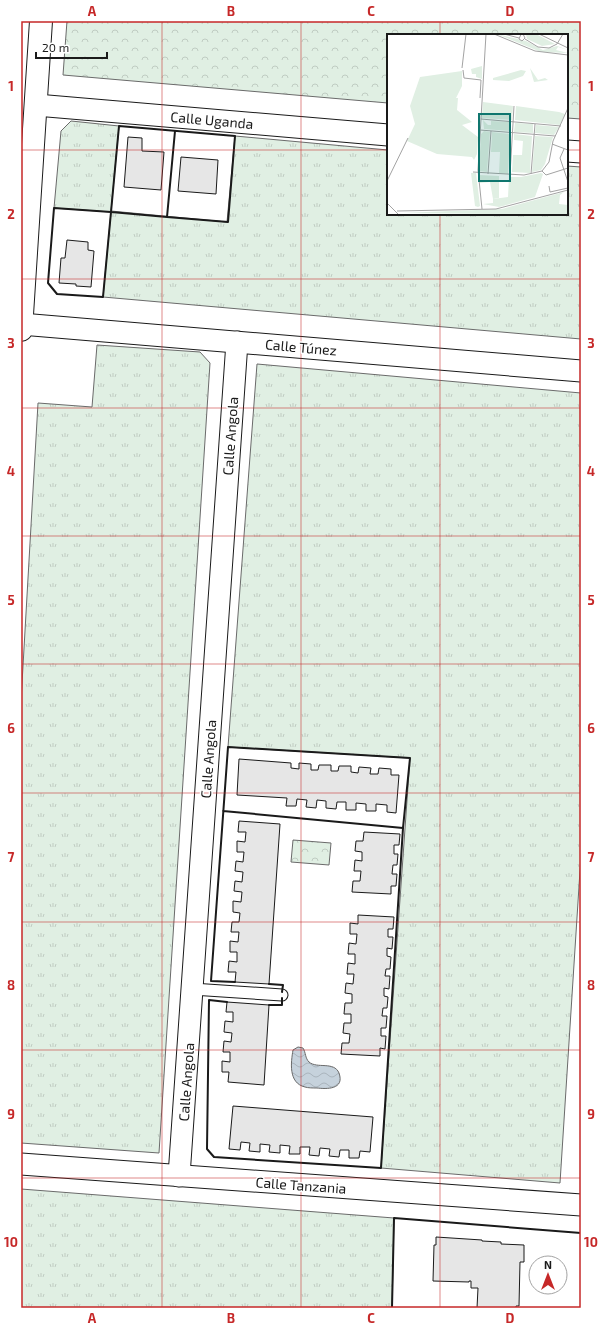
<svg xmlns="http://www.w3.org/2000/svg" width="602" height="1329" font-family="'Exo 2',sans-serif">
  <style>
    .grass { fill: url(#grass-tufts); stroke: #6a6a6a }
    .park { fill: url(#park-crowns); stroke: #6a6a6a }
    .water { fill: url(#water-waves); stroke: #6a6a6a }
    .building { fill: #e6e6e6; stroke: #1a1a1a }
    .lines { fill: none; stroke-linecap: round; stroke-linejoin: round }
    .service-casing { stroke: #1a1a1a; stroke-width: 13 }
    .minor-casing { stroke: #1a1a1a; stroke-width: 23 }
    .tertiary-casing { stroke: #1a1a1a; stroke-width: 24 }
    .service { stroke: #fff; stroke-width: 11 }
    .minor { stroke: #fff; stroke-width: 21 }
    .tertiary { stroke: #fff; stroke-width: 22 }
    .wall { stroke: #1a1a1a; stroke-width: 2 }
    .grid { fill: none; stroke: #c62828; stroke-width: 1; stroke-opacity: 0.55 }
    .labels { text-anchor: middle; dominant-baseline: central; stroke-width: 3; stroke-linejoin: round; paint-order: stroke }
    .street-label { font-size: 14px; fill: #1a1a1a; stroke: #fff }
    .inset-road { fill: none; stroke: #a3a3a3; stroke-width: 1 }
    .view { fill: #0f766e; fill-opacity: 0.15; stroke: #0f766e; stroke-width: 2 }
    .inset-edge { fill: none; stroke: #1a1a1a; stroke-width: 2 }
    .neatline { fill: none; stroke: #c62828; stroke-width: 1.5 }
    .grid-label { font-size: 13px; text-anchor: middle; font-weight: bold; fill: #c62828 }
  </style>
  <defs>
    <pattern id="grass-tufts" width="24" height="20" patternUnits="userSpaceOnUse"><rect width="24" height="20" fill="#e0efe3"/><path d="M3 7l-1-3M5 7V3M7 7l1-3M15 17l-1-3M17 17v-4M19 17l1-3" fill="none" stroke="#c0ccc2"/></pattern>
    <pattern id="park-crowns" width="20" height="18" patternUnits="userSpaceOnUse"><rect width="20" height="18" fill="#e0efe3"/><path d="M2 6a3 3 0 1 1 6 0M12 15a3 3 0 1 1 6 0" fill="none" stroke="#c0ccc2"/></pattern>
    <pattern id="water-waves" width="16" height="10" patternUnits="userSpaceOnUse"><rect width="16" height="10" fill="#c6d2dc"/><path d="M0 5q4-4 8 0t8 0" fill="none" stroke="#aab4bc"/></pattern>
  </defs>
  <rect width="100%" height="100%" fill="#fff"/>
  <g class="grass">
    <path d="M71,121L119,126L111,211L227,222L235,136L388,150V214H567V166L581,167V339L103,297L111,212L54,208L61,131Z"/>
    <path d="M97,345L200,352L210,363L159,1153L21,1143V701L38,403L92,407Z"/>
    <path d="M257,364L581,393V855L560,1183L381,1168L410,758L228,747Z"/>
    <path d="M21,1189L394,1218L392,1308H21Z"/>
  </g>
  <g class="park">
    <path d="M67,21H581V119L567,118V35H388V103L63,75Z"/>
    <path d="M293,840L331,843L329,865L291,862Z"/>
  </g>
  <path class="water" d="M298,1047L303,1048C306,1053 305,1058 309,1062C317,1069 334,1061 339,1073C345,1090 326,1089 317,1088C313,1088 308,1088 305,1087C288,1083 291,1062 293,1050Z"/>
  <g class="building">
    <path d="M128,137L142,138V151L164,152L161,190L124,187Z"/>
    <path d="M181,157L218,160L216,194L178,191Z"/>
    <path d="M67,240L88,242V250L94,251L91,287L76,286V284L59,283L61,258H65Z"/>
    <path d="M239,759L291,763V768L299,769V763L311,764V770H318L319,765H331V771H338L339,766H351V772L358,773L359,767L371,768L370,774H378L379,768L391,769V775H399L396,813L387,812V805L376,804V811H366V804L356,803V810H346V802H337L336,809L326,808V801L317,800L316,808L306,807L307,800L297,799L296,806H286L287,798L237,795Z"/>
    <path d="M239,821L280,824L269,984L235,982L236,972H228L229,961L237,962V952H230V941L238,942L239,932H231L232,922H239L240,913L233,912V901L241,902L242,892L234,891L235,881L242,882L243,872L235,871L236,861L243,862L244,852H237V841L245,842L246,832H238Z"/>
    <path d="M364,832L400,834L399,845H394V854H398L397,865H393L392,874H397L396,886H391V894L352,892L353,881H360L361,871H354L355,860L362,861V852L355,851L356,841H363Z"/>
    <path d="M358,915L394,917L393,929H388V937H393L392,949L387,948V956L391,957L390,969H386L385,976H390L389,989L384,988V996L388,997L387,1008H383L382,1016H387L386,1028H381V1036H386L385,1049L380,1048V1056L341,1054L342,1043H349L350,1034L343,1033L344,1023H351V1014H344L345,1003H352V994L345,993L346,983L353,984L354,974H347L348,963L355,964V954H348L349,943L356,944L357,934H350V923L358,924Z"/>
    <path d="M227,1002L269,1005L264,1085L228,1082L229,1072H222V1061L230,1062V1052H223L224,1041L231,1042L232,1033L224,1032L225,1021L233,1022V1012H226Z"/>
    <path d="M233,1106L373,1117L370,1152L360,1151L359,1158H349V1150H340L339,1157L329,1156L330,1149L320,1148L319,1156L309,1155L310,1147H300V1154H289L290,1146L280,1145V1153L269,1152L270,1145L260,1144V1152L249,1151L250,1143L241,1142L240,1150L229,1149Z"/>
    <path d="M436,1237L482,1240V1241L501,1242V1244L524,1245V1262H520L519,1306H516V1308H477L478,1288H471V1281H469V1282L433,1281L434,1245H436Z"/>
  </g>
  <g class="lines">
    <defs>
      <path id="service" d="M192,989L282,995"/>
      <g id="minor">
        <path d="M36,105L388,135"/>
        <path d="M567,151L581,152"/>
        <path d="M21,324L581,371"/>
        <path d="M21,1164L581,1205"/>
        <path d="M179,1176L237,342"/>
      </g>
      <path id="tertiary" d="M21,330L41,21"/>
    </defs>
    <use href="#service" class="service-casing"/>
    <use href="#minor" class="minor-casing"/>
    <use href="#tertiary" class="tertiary-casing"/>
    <use href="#service" class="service"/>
    <use href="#minor" class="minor"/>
    <use href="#tertiary" class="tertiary"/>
    <g class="wall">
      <path d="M54,208L111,212L103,297L57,294L48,283Z"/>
      <path d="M167,217L228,222L235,136L119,126L111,212L167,217L175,131"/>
      <path d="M223,811L403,828L410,758L228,747L211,981L235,982"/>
      <path d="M269,984L283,985L282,992"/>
      <path d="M227,1002L209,1000L207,1149L214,1157L381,1168L403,828"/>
      <path d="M269,1005H282V998"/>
      <path d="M392,1308L394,1218L581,1233"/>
    </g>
  </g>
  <path class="grid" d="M162,21V1308M301,21V1308M440,21V35M21,150H388M567,150H581M440,214V1308M21,279H581M21,408H581M21,536H581M21,664H581M21,793H581M21,922H581M21,1050H581M21,1178H581"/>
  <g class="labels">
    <g class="street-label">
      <text transform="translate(212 120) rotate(5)">Calle Uganda</text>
      <text transform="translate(301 347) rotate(5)">Calle Túnez</text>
      <text transform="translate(230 436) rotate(-86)">Calle Angola</text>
      <text transform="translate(208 759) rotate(-86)">Calle Angola</text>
      <text transform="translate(186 1082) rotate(-86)">Calle Angola</text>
      <text transform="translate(301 1185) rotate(4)">Calle Tanzania</text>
    </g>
  </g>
  <g transform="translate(387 34)">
    <rect width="181" height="181" fill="#fff"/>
    <path d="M110,0L139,7L156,16L170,12L181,16L171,13L169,16L181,19L154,18ZM149,0L168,10L155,12L140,5L139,0ZM143,34L151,46L158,44L161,46L147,48ZM96,86L101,91H104V87L124,88V97L97,95ZM128,89L146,90V99L127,98ZM149,91L172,93L167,101L148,99ZM97,97L103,98L100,138L92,137L94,100ZM105,98L123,100L121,140L112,139L113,118H104ZM127,100L145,102L143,139L125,138L126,121H135L136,107L127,106ZM148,102L166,103L158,130L154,136L145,138ZM92,141L112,142V164L106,165L103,148L93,149Z" fill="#e0efe3"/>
    <path d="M134,36L139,37L136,42L122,47L106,46V44ZM154,139L156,140L148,163L112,173L96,170L106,169V165L121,163L122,143H134ZM177,158L173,161L172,170L181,171V181L14,179L115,175Z" fill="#e0efe3"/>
    <path d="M96,68L126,72L125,86L95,84ZM129,72L172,78L178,80L173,91L128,86ZM84,139H89L93,172L91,173L88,172Z" fill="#e0efe3"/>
    <path d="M95,32V45L89,43V40H85L84,35ZM75,37V52L69,64H71L70,76L85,88L75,91L91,103L90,120L87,126L85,123L50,120L20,107L28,90L23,72L33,43Z" fill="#e0efe3"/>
    <path class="inset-road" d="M107,0L148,17L181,21M117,0L132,4M134,0L132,5L135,7L138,4L136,0M152,0L181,14M138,5L151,13L162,14L170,10L176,0M75,34L79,0M76,36L77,44L94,46L93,64M94,85L174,92M93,96L168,102M165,110L181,116M177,115L173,124L181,148M155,137L162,128L166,107L181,74M155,137L159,141L181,134M86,138L137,141L155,137M101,140L104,97M144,140L148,90M123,141L127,72M0,147L21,104M162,152L163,158L181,154M0,169L12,181M95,175L91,136L99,0M10,177L109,175L181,156"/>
    <path class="view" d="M92,80H123V147H92Z"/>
    <rect width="181" height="181" class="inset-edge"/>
  </g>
  <rect width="602" height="1329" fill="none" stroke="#ffffff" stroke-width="44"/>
  <g transform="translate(548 1275)"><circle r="19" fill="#ffffff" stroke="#a3a3a3"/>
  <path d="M0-3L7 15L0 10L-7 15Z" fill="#c62828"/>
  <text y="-6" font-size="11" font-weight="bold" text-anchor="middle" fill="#1a1a1a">N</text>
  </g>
  <path d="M36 52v6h71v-6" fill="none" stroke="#1a1a1a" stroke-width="2"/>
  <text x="42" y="52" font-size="12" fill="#1a1a1a" stroke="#ffffff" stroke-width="3" paint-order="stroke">20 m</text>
  <rect x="22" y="22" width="558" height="1285" class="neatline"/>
  <g class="grid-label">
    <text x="92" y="16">A</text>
    <text x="231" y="16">B</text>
    <text x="371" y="16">C</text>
    <text x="510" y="16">D</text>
    <text x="11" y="91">1</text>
    <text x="591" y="91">1</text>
    <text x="11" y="219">2</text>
    <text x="591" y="219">2</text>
    <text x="11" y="348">3</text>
    <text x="591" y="348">3</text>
    <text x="11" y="476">4</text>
    <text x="591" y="476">4</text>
    <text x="11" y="605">5</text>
    <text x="591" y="605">5</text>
    <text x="11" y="733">6</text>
    <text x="591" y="733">6</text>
    <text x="11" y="862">7</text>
    <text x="591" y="862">7</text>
    <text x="11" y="990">8</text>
    <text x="591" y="990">8</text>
    <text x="11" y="1119">9</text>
    <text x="591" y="1119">9</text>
    <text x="11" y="1247">10</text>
    <text x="591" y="1247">10</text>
    <text x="92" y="1323">A</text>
    <text x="231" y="1323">B</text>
    <text x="371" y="1323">C</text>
    <text x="510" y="1323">D</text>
  </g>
</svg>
